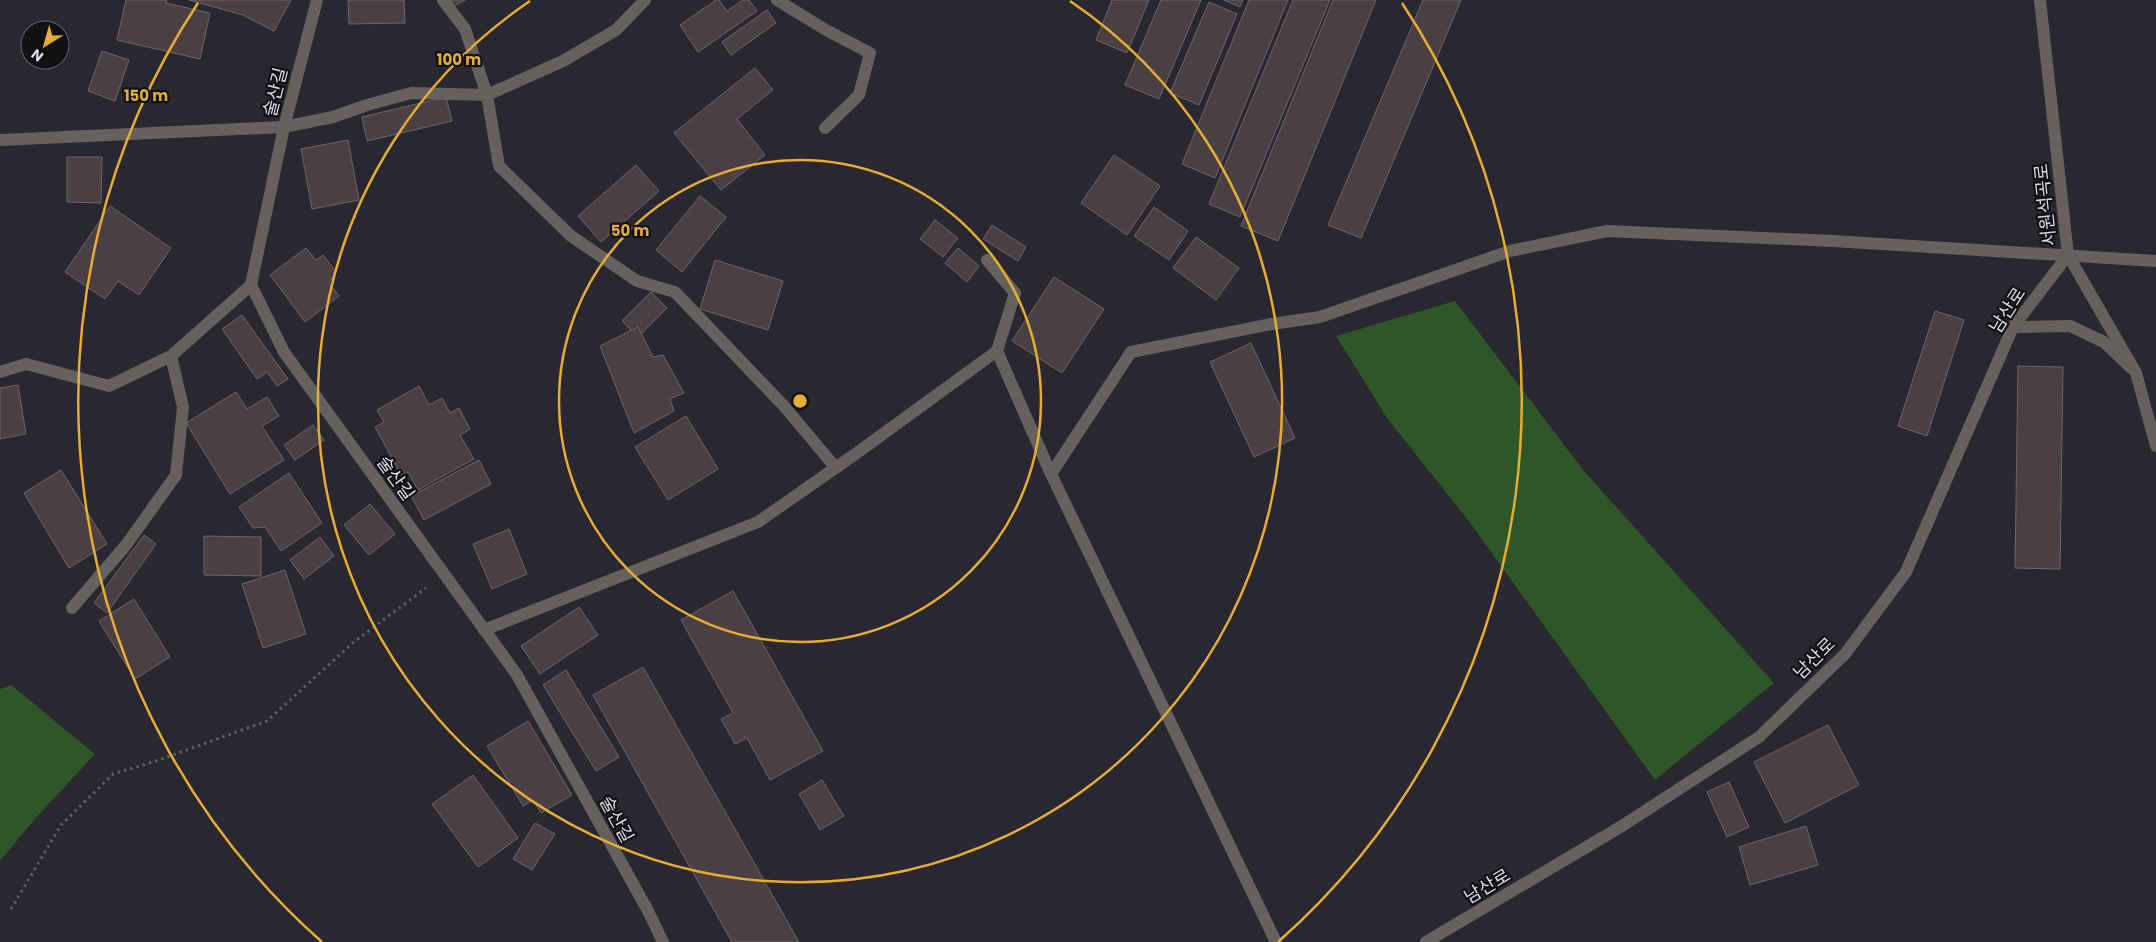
<svg xmlns="http://www.w3.org/2000/svg" width="2156" height="942" font-family="Poppins,'Noto Sans KR',sans-serif">
  <style>
    .green { fill: #2e5627 }
    .building { fill: #4a4044; stroke: #6f6569 }
    .lines { fill: none; stroke-linecap: round; stroke-linejoin: round }
    .path { stroke: #605e66; stroke-width: 3; stroke-dasharray: 2.5 4; stroke-linecap: butt }
    .service { stroke: #65615e; stroke-width: 12 }
    .minor { stroke: #65615e; stroke-width: 12 }
    .tertiary { stroke: #65615e; stroke-width: 12 }
    .ring { fill: none; stroke: #e5ad36; stroke-width: 2.5 }
    .labels { text-anchor: middle; dominant-baseline: central; stroke-width: 4.5; stroke-linejoin: round; paint-order: stroke }
    .street-label { font-size: 18px; fill: #dfdde3; stroke: #111114 }
    .centre { fill: #e5ad36; stroke: #111114; stroke-width: 2.5 }
    .ring-label { font-size: 15px; text-anchor: middle; font-weight: bold; fill: #e5ad36; stroke: #111114; stroke-width: 4.5; stroke-linejoin: round; paint-order: stroke }
  </style>
  <rect width="100%" height="100%" fill="#29272f"/>
  <g class="green">
    <path d="M1455,301L1584,471L1774,683L1655,780L1468,520L1387,418L1336,336Z"/>
    <path d="M11,685L95,754L35,819L0,861V689Z"/>
  </g>
  <g class="building">
    <path d="M126,0H167L166,3L210,13L200,59L117,40Z"/>
    <path d="M189,0H291L274,31L243,15Z"/>
    <path d="M348,0H404L405,23L349,24Z"/>
    <path d="M451,0H465L454,6Z"/>
    <path d="M716,0H719L727,11L743,0H749L757,11L698,52L680,25Z"/>
    <path d="M1112,0H1149L1127,53L1096,40Z"/>
    <path d="M1161,0H1201L1159,99L1125,85Z"/>
    <path d="M1224,0H1243L1240,7Z"/>
    <path d="M1249,0H1288L1215,178L1182,164Z"/>
    <path d="M1293,0H1330L1240,217L1209,204Z"/>
    <path d="M1333,0H1376L1278,241L1241,226Z"/>
    <path d="M1423,0H1461L1361,238L1328,225Z"/>
    <path d="M1209,2L1237,14L1199,105L1170,93Z"/>
    <path d="M767,10L776,23L731,55L722,42Z"/>
    <path d="M102,51L129,60L115,101L88,91Z"/>
    <path d="M755,68L773,90L737,119L765,155L721,190L674,133Z"/>
    <path d="M446,97L452,121L367,141L362,117Z"/>
    <path d="M348,140L359,200L312,209L301,149Z"/>
    <path d="M1114,155L1160,186L1127,235L1081,203Z"/>
    <path d="M67,157H102L101,203L67,202Z"/>
    <path d="M636,165L659,191L601,242L578,216Z"/>
    <path d="M700,196L726,217L682,272L656,250Z"/>
    <path d="M110,206L171,248L139,295L118,281L105,299L65,272Z"/>
    <path d="M1154,207L1188,231L1169,260L1134,236Z"/>
    <path d="M935,220L958,238L943,257L920,239Z"/>
    <path d="M992,225L1026,247L1018,261L983,239Z"/>
    <path d="M1196,237L1239,268L1216,300L1173,268Z"/>
    <path d="M306,248L316,260L323,255L336,272L329,283L339,296L305,322L270,275Z"/>
    <path d="M958,248L979,266L967,282L945,263Z"/>
    <path d="M715,260L783,281L768,330L700,309Z"/>
    <path d="M1054,277L1104,309L1062,373L1012,341Z"/>
    <path d="M651,292L667,308L638,337L622,321Z"/>
    <path d="M1935,311L1964,320L1927,436L1898,426Z"/>
    <path d="M242,315L288,379L277,386L267,372L257,379L222,329Z"/>
    <path d="M638,327L653,357L663,355L684,393L670,399L674,411L634,433L600,346Z"/>
    <path d="M1251,343L1295,438L1254,457L1210,362Z"/>
    <path d="M2018,366L2063,367L2060,569L2015,568Z"/>
    <path d="M18,385L26,434L0,439V388Z"/>
    <path d="M419,386L429,405L442,398L450,413L459,408L470,429L460,435L474,459L418,490L408,472L401,475L375,427L384,422L377,410Z"/>
    <path d="M236,392L247,409L267,397L279,416L262,426L284,460L230,494L186,423Z"/>
    <path d="M686,416L718,469L668,500L635,447Z"/>
    <path d="M313,425L324,440L295,460L284,445Z"/>
    <path d="M479,460L491,484L424,520L411,496Z"/>
    <path d="M61,470L107,544L69,568L24,493Z"/>
    <path d="M289,473L322,523L281,551L265,527L253,528L239,507Z"/>
    <path d="M370,504L395,534L369,555L344,525Z"/>
    <path d="M509,529L527,574L492,589L473,544Z"/>
    <path d="M144,535L156,544L107,613L94,603Z"/>
    <path d="M204,536L261,537V576L204,575Z"/>
    <path d="M320,537L334,556L304,579L290,560Z"/>
    <path d="M285,570L306,634L263,648L242,584Z"/>
    <path d="M733,591L823,751L770,780L747,738L735,744L721,719L733,713L681,620Z"/>
    <path d="M134,599L170,657L135,679L99,621Z"/>
    <path d="M579,607L598,635L540,674L521,646Z"/>
    <path d="M643,667L799,942H732L593,695Z"/>
    <path d="M566,670L619,757L596,771L543,685Z"/>
    <path d="M528,721L572,795L541,813L533,800L523,806L487,746Z"/>
    <path d="M1828,725L1859,785L1785,823L1754,762Z"/>
    <path d="M473,775L518,838L478,867L432,804Z"/>
    <path d="M822,780L844,816L820,830L799,794Z"/>
    <path d="M1729,782L1749,827L1727,837L1707,792Z"/>
    <path d="M535,823L555,834L532,870L513,859Z"/>
    <path d="M1806,826L1818,865L1750,885L1739,847Z"/>
  </g>
  <g class="lines">
    <path class="path" d="M11,909L61,825L113,774L156,761L267,721L355,641L426,588"/>
    <g class="service">
      <path d="M443,0L465,29L487,95L499,166L571,236L637,281L675,292L783,405L836,468"/>
      <path d="M777,0L826,30L870,53L859,95L825,128"/>
      <path d="M284,127L333,117L367,105L411,93L487,95L563,61L616,30L645,0"/>
      <path d="M987,260L1015,293L997,351L1051,474"/>
      <path d="M0,372L26,364L109,386L171,356L251,285"/>
      <path d="M72,608L126,545L176,475L183,407L171,356"/>
      <path d="M484,630L758,522L854,455L997,351"/>
    </g>
    <g class="minor">
      <path d="M317,0L284,127L251,285L284,352L517,675L647,909L663,942"/>
      <path d="M0,140L284,127"/>
      <path d="M2013,327L2070,326L2104,342L2131,368"/>
      <path d="M1276,942L1051,474L1131,352L1272,324L1320,317L1510,251L1607,231L1833,241L2156,261"/>
    </g>
    <g class="tertiary">
      <path d="M2040,0L2068,255L2136,373L2156,446"/>
      <path d="M1426,942L1622,826L1759,737L1845,654L1906,572L2013,327L2068,255"/>
    </g>
  </g>
  <g class="ring">
    <circle cx="800" cy="401" r="241"/>
    <path d="M1070 1A482 482 0 1 1 530 1"/>
    <path d="M322 942A722 722 0 0 1 198 3M1402 3A722 722 0 0 1 1278 942"/>
  </g>
  <g class="labels">
    <g class="street-label">
      <text transform="translate(275 92) rotate(-76)">술산길</text>
      <text transform="translate(2045 205) rotate(-96)">서원석곡로</text>
      <text transform="translate(2007 310) rotate(-57)">남산로</text>
      <text transform="translate(396 478) rotate(54)">술산길</text>
      <text transform="translate(1814 658) rotate(-45)">남산로</text>
      <text transform="translate(617 819) rotate(61)">술산길</text>
      <text transform="translate(1487 886) rotate(-31)">남산로</text>
    </g>
  </g>
  <circle cx="800" cy="401" r="8" class="centre"/>
  <g class="ring-label">
    <text x="459" y="65">100 m</text>
    <text x="146" y="101">150 m</text>
    <text x="630" y="236">50 m</text>
  </g>
  <g transform="translate(45 45) rotate(217)"><circle r="24" fill="#111114" stroke="#636367"/>
  <path d="M0-4L9 19L0 12L-9 19Z" fill="#e5ad36"/>
  <text y="-8" font-size="14" font-weight="bold" text-anchor="middle" fill="#dfdde3">N</text>
  </g>
</svg>
